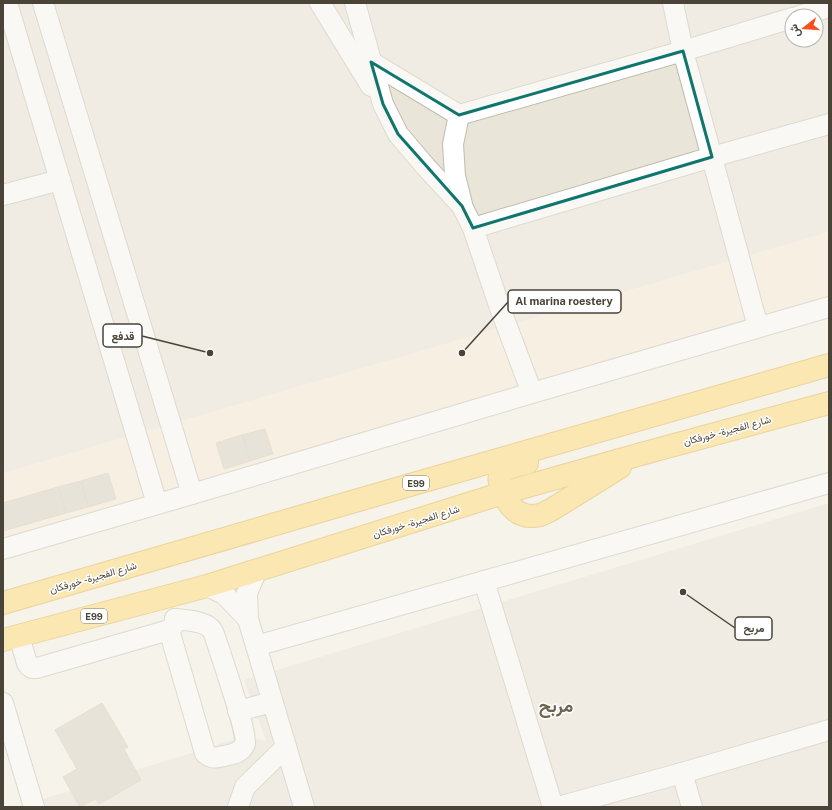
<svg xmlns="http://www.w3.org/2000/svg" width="832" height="810" font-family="'Public Sans',Vazirmatn,sans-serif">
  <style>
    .residential { fill: #e9e5d9; fill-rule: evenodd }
    .commercial { fill: #f6ebd7 }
    .building { fill: #d7d0c0; stroke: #d2c8b3 }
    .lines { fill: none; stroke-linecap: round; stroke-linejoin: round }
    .minor-casing { stroke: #c1bcad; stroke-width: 22 }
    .highway-casing { stroke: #deaf3c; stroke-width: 24 }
    .minor { stroke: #fff; stroke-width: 20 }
    .highway { stroke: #fed96d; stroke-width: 22 }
    .marked { fill: none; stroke: #0f766e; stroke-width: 3; stroke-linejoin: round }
    .labels { text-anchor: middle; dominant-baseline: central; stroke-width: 3; stroke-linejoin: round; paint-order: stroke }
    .shield { fill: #fff; stroke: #807c74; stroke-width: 1 }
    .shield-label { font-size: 9px; font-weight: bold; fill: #4a4438 }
    .street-label { font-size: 10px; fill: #4a4438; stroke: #fff }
    .town-label { font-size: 18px; font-weight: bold; fill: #6d634f; stroke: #fff }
    .leader { fill: none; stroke: #4a4438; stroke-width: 1.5 }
    .callout-dot { fill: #4a4438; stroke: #fff; stroke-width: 1.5 }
    .callout { fill: #fff; stroke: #4a4438; stroke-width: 1.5 }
    .callout-label { font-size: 11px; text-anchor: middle; font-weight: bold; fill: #4a4438 }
  </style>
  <rect width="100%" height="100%" fill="#f5f3eb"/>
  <g class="residential">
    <path d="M3,3H829V232L3,473ZM792,16H816V40H792Z"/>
    <path d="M829,503V807H17L204,749L245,736L266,741L244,680Z"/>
  </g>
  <path class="commercial" d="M829,232V302L3,540V473Z"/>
  <g class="building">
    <path d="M265,429L273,454L250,461L242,435Z"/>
    <path d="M242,435L250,461L224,469L216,443Z"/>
    <path d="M108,473L116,499L88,507L81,481Z"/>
    <path d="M81,481L88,507L66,513L58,487Z"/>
    <path d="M58,487L66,513L3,531V503Z"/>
    <path d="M102,703L128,747L124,749L141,780L99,804L95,799L80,807L63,777L77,769L55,730Z"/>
  </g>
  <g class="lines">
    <defs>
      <g id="minor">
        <path d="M7,3L157,504"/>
        <path d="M43,3L192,494"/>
        <path d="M320,3L371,86"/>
        <path d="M355,3L383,104L398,134L426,167L462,206L473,228L500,308L532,393"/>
        <path d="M673,3L683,51L758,327"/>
        <path d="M799,16L829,7"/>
        <path d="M371,62L459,115L683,51L792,18"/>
        <path d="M459,115L453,144L455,176L462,204"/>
        <path d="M3,195L60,180"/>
        <path d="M473,228L712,157L829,124"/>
        <path d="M3,549L192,494L532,393L829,307"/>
        <path d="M257,570L247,593L248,619L304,807"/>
        <path d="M484,581L553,807"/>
        <path d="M207,586L224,594L248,619"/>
        <path d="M169,630L205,753C211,759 216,758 224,756C233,754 241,753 245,744C248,734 220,652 215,637C214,634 213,630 210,628C203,621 185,620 175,619"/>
        <path d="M19,636L27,663C30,668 32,669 37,668L169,630L174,625L175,619"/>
        <path d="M256,646L829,483"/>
        <path d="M3,703L34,807"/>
        <path d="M238,711L272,702"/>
        <path d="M682,773L692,807"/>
        <path d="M238,807L245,787L286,747"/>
        <path d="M558,807L682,773L829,730"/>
      </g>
      <g id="highway">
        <path d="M527,463C521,465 505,467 501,473C498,478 500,483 502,488C507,506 519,520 540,515C544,514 548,511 551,510L620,467"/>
        <path d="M3,603L417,483L829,365"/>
        <path d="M3,640L207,586L503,493L641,454L829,403"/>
      </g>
    </defs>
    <use href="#minor" class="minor-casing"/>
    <use href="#highway" class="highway-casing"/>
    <use href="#minor" class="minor"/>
    <use href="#highway" class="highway"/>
  </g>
  <path d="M0 0H832V810H0ZM683,51L712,157L473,228L462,206L398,134L383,104L371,62L459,115Z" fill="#f5f3eb" fill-opacity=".55" fill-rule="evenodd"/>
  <path class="marked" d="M683,51L712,157L473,228L462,206L398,134L383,104L371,62L459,115Z"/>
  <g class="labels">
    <g class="shield">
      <rect x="403" y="476" width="26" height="14" rx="3"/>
      <rect x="81" y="609" width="26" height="14" rx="3"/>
    </g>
    <g class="shield-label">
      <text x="416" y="483">E99</text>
      <text x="94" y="616">E99</text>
    </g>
    <g class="street-label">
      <text transform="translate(727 430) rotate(-15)">شارع الفجيرة - خورفكان</text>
      <text transform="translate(416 521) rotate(-17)">شارع الفجيرة - خورفكان</text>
      <text transform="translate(93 577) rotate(-16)">شارع الفجيرة - خورفكان</text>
    </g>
    <g class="town-label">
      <text x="556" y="705">مربح</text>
    </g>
  </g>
  <path class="leader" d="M462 353L508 302M210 353L142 336M683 592L735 628"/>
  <g class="callout-dot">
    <circle cx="462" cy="353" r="4"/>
    <circle cx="210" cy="353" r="4"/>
    <circle cx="683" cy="592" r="4"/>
  </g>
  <g class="callout">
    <rect x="508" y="290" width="113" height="23" rx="4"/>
    <rect x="103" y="324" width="39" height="23" rx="4"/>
    <rect x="735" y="617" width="37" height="23" rx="4"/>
  </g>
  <g class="callout-label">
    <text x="564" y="305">Al marina roestery</text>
    <text x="123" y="340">قدفع</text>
    <text x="754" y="632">مربح</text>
  </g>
  <rect width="832" height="810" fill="none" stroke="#4a4438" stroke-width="8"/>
  <g transform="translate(804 28) rotate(253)"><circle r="19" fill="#ffffff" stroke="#b7b4af"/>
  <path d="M0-3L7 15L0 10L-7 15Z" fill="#fa4f1d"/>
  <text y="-6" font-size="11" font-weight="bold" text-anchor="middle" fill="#4a4438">ش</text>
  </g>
</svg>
